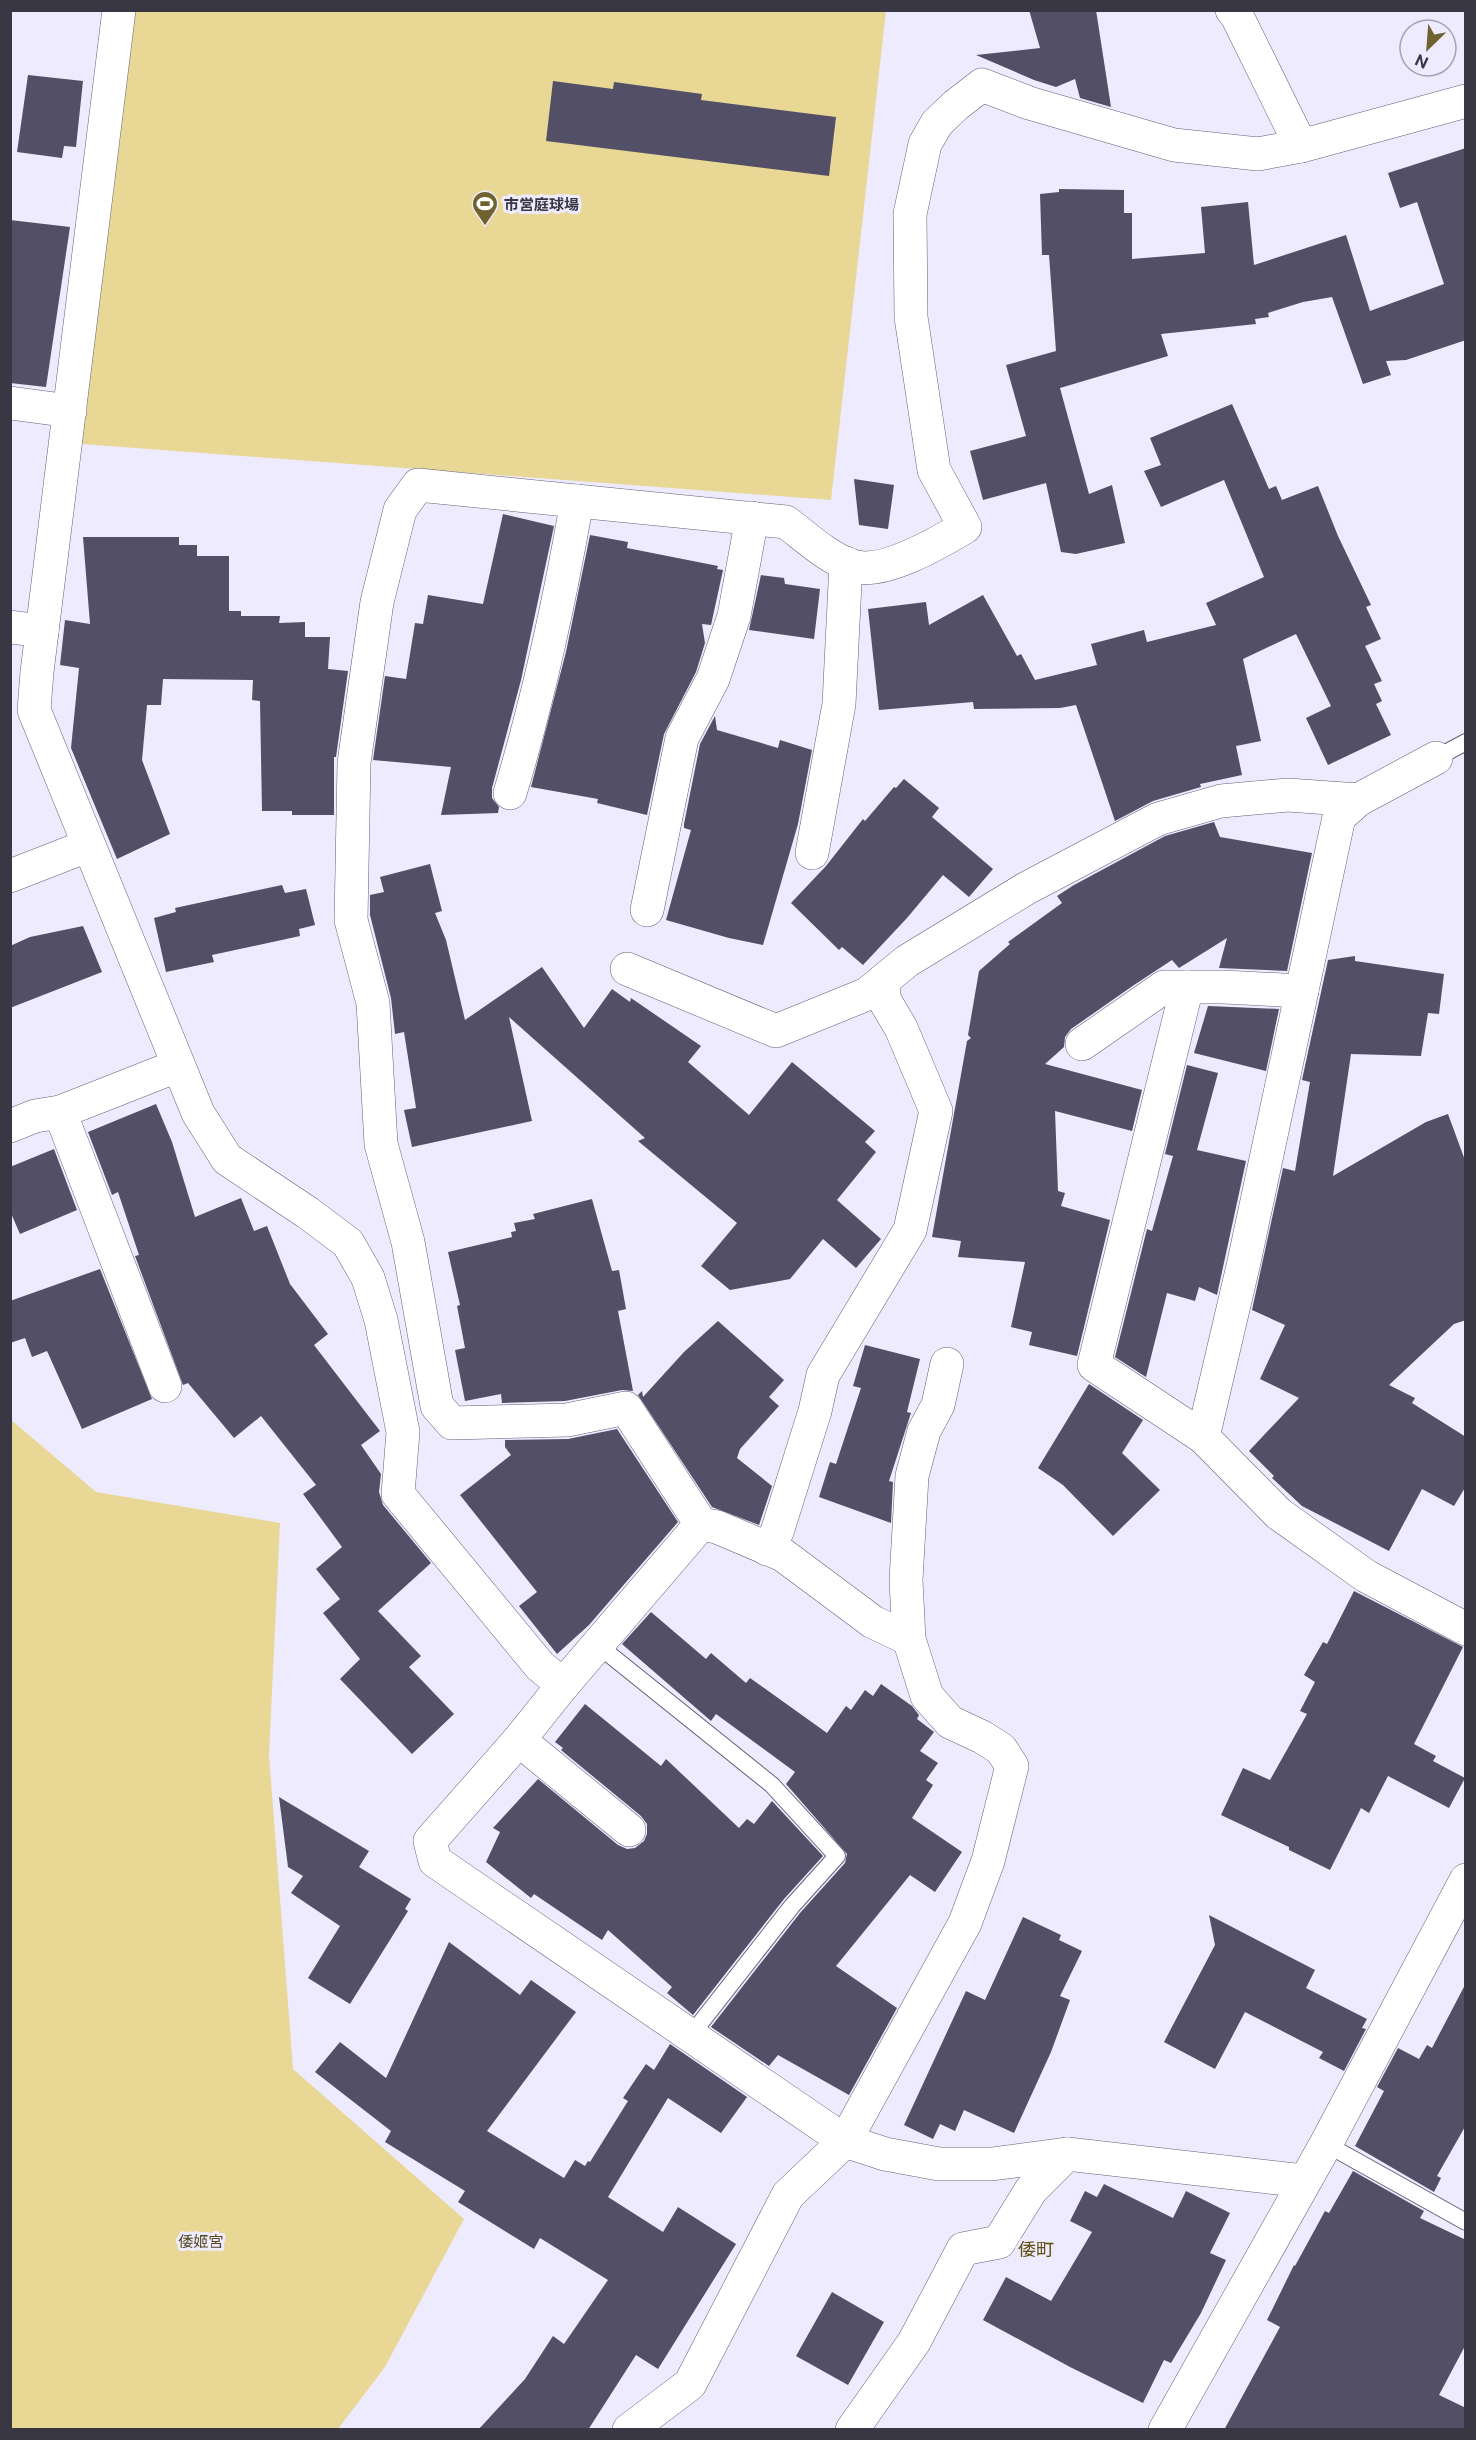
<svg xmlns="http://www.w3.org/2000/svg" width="1476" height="2440" font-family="'Public Sans','Noto Sans JP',sans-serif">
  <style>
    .green { fill: #e9d796 }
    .building { fill: #524f67 }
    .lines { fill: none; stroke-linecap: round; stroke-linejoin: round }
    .service-casing { stroke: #626079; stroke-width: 18 }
    .minor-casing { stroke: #626079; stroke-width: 34 }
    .service { stroke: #fff; stroke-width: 16 }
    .minor { stroke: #fff; stroke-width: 33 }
    .labels { text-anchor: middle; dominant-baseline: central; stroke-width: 6; stroke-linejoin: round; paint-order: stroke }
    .poi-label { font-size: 15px; font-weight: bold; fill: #383743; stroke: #edebfd; text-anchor: start }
    .park-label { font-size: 15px; fill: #55491d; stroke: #edebfd }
    .quarter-label { font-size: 18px; fill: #5e4e10; stroke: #edebfd }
  </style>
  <rect width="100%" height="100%" fill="#edebfd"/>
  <g class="green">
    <path d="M135,11H886L831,500L82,444Z"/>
    <path d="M10,1419L96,1492L280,1523L269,1755L293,2069L464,2219L385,2367L338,2429H11Z"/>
  </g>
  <g class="building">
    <path d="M1029,10H1096L1111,107L1080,98L1075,79L1056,87L1034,80L976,55L1040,48Z"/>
    <path d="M28,75L83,81L76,147L64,146L62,158L17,152Z"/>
    <path d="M553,81L613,89L614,82L702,94L701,100L836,117L829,176L546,141Z"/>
    <path d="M1466,148V340L1406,360L1386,361L1391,375L1363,384L1332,297L1303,302L1268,313L1269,317L1255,319L1256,324L1161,334L1168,356L1060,388L1089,494L1112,485L1125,543L1076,554L1061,552L1046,483L983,500L970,451L1026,436L1006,365L1056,351L1049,255H1042L1040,194L1059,192V189L1124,190V213H1132V259L1205,253L1201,207L1248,202L1254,265L1346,235L1370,311L1444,284L1417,202L1400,208L1388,173Z"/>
    <path d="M10,220L70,227L46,387L10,383Z"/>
    <path d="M1232,404L1269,489L1276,486L1282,500L1318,486L1338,536L1371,605L1366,607L1381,639L1365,646L1382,681L1374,684L1382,701L1376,704L1391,735L1328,765L1306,718L1331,706L1296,634L1243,659L1261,741L1236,746L1242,775L1200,784L1201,787L1153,801L1115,821L1076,705L1060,708L974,709L973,702L879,710L868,609L926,602L929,625L983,595L1017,656L1021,654L1035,680L1097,665L1091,644L1144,630L1147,642L1216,625L1206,603L1264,577L1224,480L1161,507L1144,471L1161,465L1150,438Z"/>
    <path d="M854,479L894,485L888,529L859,525Z"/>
    <path d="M503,514L554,526L521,680L492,788V798L499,807L498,813L441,815L451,767L373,760L385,676L406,679L415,623L423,624L428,595L483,604Z"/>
    <path d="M590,535L628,542L627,548L718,566L717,569L723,570L711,625L702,624L705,643L696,672L664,734L647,815L597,803L598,799L531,787L566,652Z"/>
    <path d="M83,537H179V545H197V556H229V611H241V616H280L279,623L305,622V637H330L328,669L348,671L336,757H334V815H292V811H262L260,701L252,700L253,680L163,679L161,705H147L142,760L170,834L117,859L71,748L79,668L60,665L65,620L90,624Z"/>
    <path d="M761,575L784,578L785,584L820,589L814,639L749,630Z"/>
    <path d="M715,716L717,730L778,748L780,740L812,750L798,824L763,945L729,938L666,920L691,830L684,828V824L700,744Z"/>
    <path d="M904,779L939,808L932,817L993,869L969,897L943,875L907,918L863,965L842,947L839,950L791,903L826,866L863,819L865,821L894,787L896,788Z"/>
    <path d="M1214,822L1220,837L1312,853L1287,971L1219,968L1227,938L1179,968L1172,960L1134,985L1071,1029L1065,1037L1064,1047L1045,1064L1142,1090L1132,1131L1055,1111L1058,1191L1065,1193L1061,1206L1110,1220L1077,1356L1029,1345L1032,1332L1011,1327L1025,1262L958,1257L961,1241L932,1237L967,1041L971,1038L968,1035L979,971L1010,944L1008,942L1062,903L1057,896L1074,885L1165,836Z"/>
    <path d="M430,864L442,911L435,913L446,940L465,1020L542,967L584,1028L612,989L630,1002L631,998L701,1046L688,1062L749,1115L792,1062L875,1131L865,1142L876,1152L837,1200L881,1239L856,1268L823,1239L790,1279L730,1290L701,1266L737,1223L638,1141L645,1138L509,1017L532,1121L412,1147L404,1110L416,1108L404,1032L395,1034L391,998L370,915V895L384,892L380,877Z"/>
    <path d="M282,885L285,893L306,889L315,925L299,929L300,936L212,955L214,962L166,972L154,918L176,912L175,908Z"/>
    <path d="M83,926L102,972L10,1008V946L30,937Z"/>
    <path d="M1355,956V961L1444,974L1439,1014L1428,1013L1421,1056L1351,1054L1333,1176L1426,1122L1448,1114L1466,1163V1320L1454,1324L1389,1385L1415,1398L1412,1403L1466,1437V1486L1454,1506L1422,1489L1389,1551L1302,1506L1272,1478L1274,1476L1249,1451L1299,1398L1260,1379L1285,1325L1252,1310L1283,1168L1295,1171L1310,1082L1302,1080L1328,960Z"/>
    <path d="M1208,1006L1279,1009L1266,1071L1194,1053Z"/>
    <path d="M1187,1065L1218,1073L1197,1150L1246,1161L1217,1295L1199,1287L1195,1301L1167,1293L1146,1377L1115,1357L1147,1229L1152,1231L1173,1156L1165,1154Z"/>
    <path d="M156,1104L172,1142L195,1217L241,1198L254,1231L267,1226L290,1284L328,1334L314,1345L380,1431L361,1445L381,1474L379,1492L383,1505L431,1563L378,1611L421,1656L409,1667L454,1714L412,1754L340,1679L360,1659L323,1613L340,1599L316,1569L342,1547L303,1494L316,1485L261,1416L234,1438L188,1383L183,1385L135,1256L139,1255L118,1192L112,1195L88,1132Z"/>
    <path d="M54,1149L77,1210L20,1234L10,1211V1167Z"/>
    <path d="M592,1199L612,1271L619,1270L626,1309L618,1311L633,1391L622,1390L565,1401L502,1403L501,1394L465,1401L455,1350L465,1348L457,1306L460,1305L448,1252L512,1237L511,1232L516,1231L514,1223L535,1219L533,1214Z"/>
    <path d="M100,1269L152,1399L82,1429L47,1351L32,1357L25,1338L10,1343V1301Z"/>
    <path d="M718,1321L784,1380L769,1397L779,1406L740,1449L737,1458L772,1486L759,1525L712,1507L638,1395L642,1391L643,1397L684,1352Z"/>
    <path d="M865,1345L920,1359L907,1412L911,1413L889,1481L893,1482L891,1523L819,1497L830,1462L836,1464L861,1388L853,1386Z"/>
    <path d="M1089,1384L1143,1420L1122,1453L1160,1490L1113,1536L1063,1485L1038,1468Z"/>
    <path d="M617,1429L678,1522L589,1625L557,1654L519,1606L537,1592L460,1495L511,1455L505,1447V1440L568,1439Z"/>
    <path d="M1354,1591L1463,1647L1414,1744L1436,1756L1433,1761L1465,1778L1449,1808L1388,1776L1369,1813L1361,1808L1330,1870L1289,1850V1847L1221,1815L1243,1768L1270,1780L1307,1714L1300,1711L1315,1682L1304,1675L1323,1642L1327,1644Z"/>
    <path d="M651,1612L706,1659L711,1653L746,1683L750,1678L827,1733L846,1706L851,1710L865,1690L873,1696L881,1684L912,1706L919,1715L917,1719L934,1732L920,1751L938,1763L926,1780L933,1785L912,1818L962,1852L935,1892L910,1875L836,1966L897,2008L849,2095L778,2055L769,2066L711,2027L800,1913L845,1863L847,1854L786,1784L795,1772L716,1714L711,1721L622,1644Z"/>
    <path d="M585,1704L661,1766L666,1759L739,1828L747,1819L754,1824L772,1801L823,1856L784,1899L693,2015L667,1993L672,1987L608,1930L602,1940L534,1894L531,1898L486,1862L500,1832L493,1828L538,1779L618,1845L627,1849L635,1848L644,1841L647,1834V1824L641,1816L561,1750L563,1748L555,1742Z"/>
    <path d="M279,1797L369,1851L359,1867L411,1899L405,1909L408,1911L350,2004L308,1978L340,1926L291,1893L303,1876L288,1867Z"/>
    <path d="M1209,1915L1315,1970L1306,1988L1367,2019L1362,2028L1366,2029L1344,2071L1319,2058L1323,2052L1245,2012L1215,2069L1164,2042L1215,1945Z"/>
    <path d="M1023,1917L1061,1935L1059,1940L1082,1951L1060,1996L1070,2000L1051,2052L1014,2133L964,2110L955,2131L940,2124L933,2139L904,2125L966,1991L985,2000Z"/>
    <path d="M449,1942L520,1995L531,1980L576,2012L487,2131L564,2178L575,2160L585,2166L588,2161L590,2162L628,2101L623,2098L646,2064L654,2070L670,2044L747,2097L721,2133L668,2098L608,2197L663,2232L678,2207L736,2244L658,2369L636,2355L588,2430H478L525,2379L553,2336L564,2344L608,2280L540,2238L534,2249L458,2202L465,2191L385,2142L391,2131L315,2072L340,2042L386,2078Z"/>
    <path d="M1466,1983V2125L1437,2176L1441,2178L1434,2192L1355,2146L1384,2091L1377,2087L1398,2048L1419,2059L1427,2045L1432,2048Z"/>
    <path d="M1353,2171L1424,2211L1420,2218L1466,2240V2344L1439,2395L1466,2408V2430H1224L1280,2327L1267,2320L1294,2265L1295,2266L1325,2211L1329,2213Z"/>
    <path d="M1104,2184L1173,2218L1186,2191L1230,2213L1210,2253L1226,2260L1201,2313L1171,2363L1164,2360L1143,2403L1070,2367L983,2320L1006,2277L1051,2301L1092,2232L1070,2221L1085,2191L1097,2197Z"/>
    <path d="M832,2292L884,2322L848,2385L796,2356Z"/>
  </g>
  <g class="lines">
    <defs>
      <g id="service">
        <path d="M1436,758L1466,742"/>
        <path d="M599,1646L772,1785L837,1856L792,1906L691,2035"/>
        <path d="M1326,2144L1466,2222"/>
      </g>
      <g id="minor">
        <path d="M119,10L37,672L34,710L198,1113L227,1159L308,1213L348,1243L368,1278L381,1320L403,1432L398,1494L540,1666L563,1685L519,1740L430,1841L435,1861L845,2141L885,2154L939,2164H992L1067,2154L1304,2181"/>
        <path d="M1232,10L1236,14L1301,146"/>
        <path d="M10,403L70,411"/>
        <path d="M10,627L42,631"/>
        <path d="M1436,758L1358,800L1339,817L1244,1262L1203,1437L1279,1514L1366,1576L1466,1629"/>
        <path d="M510,793C539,697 560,599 577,501"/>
        <path d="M812,853L839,704L846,563"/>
        <path d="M10,876L87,846"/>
        <path d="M647,910L682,738L713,679L734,616L752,518"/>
        <path d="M627,969L776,1031L867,994L907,961L1027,888L1158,819L1221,801L1288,795L1358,800"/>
        <path d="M1187,987L1094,1365L1203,1437"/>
        <path d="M1082,1044L1164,987H1224L1302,991"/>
        <path d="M60,1112L165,1386"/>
        <path d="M10,1126L35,1116L60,1112L177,1066"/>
        <path d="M701,1524L717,1527L783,1555L873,1622L909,1639"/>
        <path d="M767,1549L777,1532L815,1411L823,1375L910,1230L936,1111L901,1028L885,1001L882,982"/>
        <path d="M563,1685L701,1524L626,1408L567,1420L452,1423L437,1406L408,1242L381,1144L373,1003L351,920L354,763L377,602L400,510L418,485L786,522C806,537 828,558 852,566C883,576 940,542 965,527L934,470L911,317L910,214L925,144L937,123L956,105L982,85L1029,103L1174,145L1258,154L1301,146L1466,101"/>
        <path d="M519,1740L629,1830"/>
        <path d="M629,2430L690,2384L788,2195L845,2141L965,1923L988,1861L1012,1766L1001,1749L982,1737L950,1722L927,1696L909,1639L906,1580L912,1476L924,1431L938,1405L947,1364"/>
        <path d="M852,2430L914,2342L963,2249L999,2242L1031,2190L1067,2154"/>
        <path d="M1165,2430L1326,2144L1466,1880"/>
      </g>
    </defs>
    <use href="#service" class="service-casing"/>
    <use href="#minor" class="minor-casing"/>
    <use href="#service" class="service"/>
    <use href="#minor" class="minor"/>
  </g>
  <defs>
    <symbol id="stadium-pin" viewBox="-11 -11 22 30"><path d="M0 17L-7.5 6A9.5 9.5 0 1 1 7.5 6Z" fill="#70622f" stroke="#edebfd"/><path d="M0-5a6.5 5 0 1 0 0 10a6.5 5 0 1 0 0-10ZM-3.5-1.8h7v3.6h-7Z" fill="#fff"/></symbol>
  </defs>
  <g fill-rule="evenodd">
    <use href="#stadium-pin" x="470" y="189" width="30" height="40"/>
  </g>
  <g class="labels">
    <g class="poi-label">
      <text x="504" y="204">市営庭球場</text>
    </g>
    <g class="park-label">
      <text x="201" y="2241">倭姬宮</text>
    </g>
    <g class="quarter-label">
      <text x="1036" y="2249">倭町</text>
    </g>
  </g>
  <rect width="1476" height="2440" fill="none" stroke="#383743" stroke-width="24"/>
  <g transform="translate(1428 48) rotate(205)"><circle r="28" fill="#edebfd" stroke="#a5a3b3" stroke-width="1.5"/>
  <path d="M0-4.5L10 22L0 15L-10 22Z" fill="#70622f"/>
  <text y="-9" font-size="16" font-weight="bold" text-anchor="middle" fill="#383743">N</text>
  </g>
</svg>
